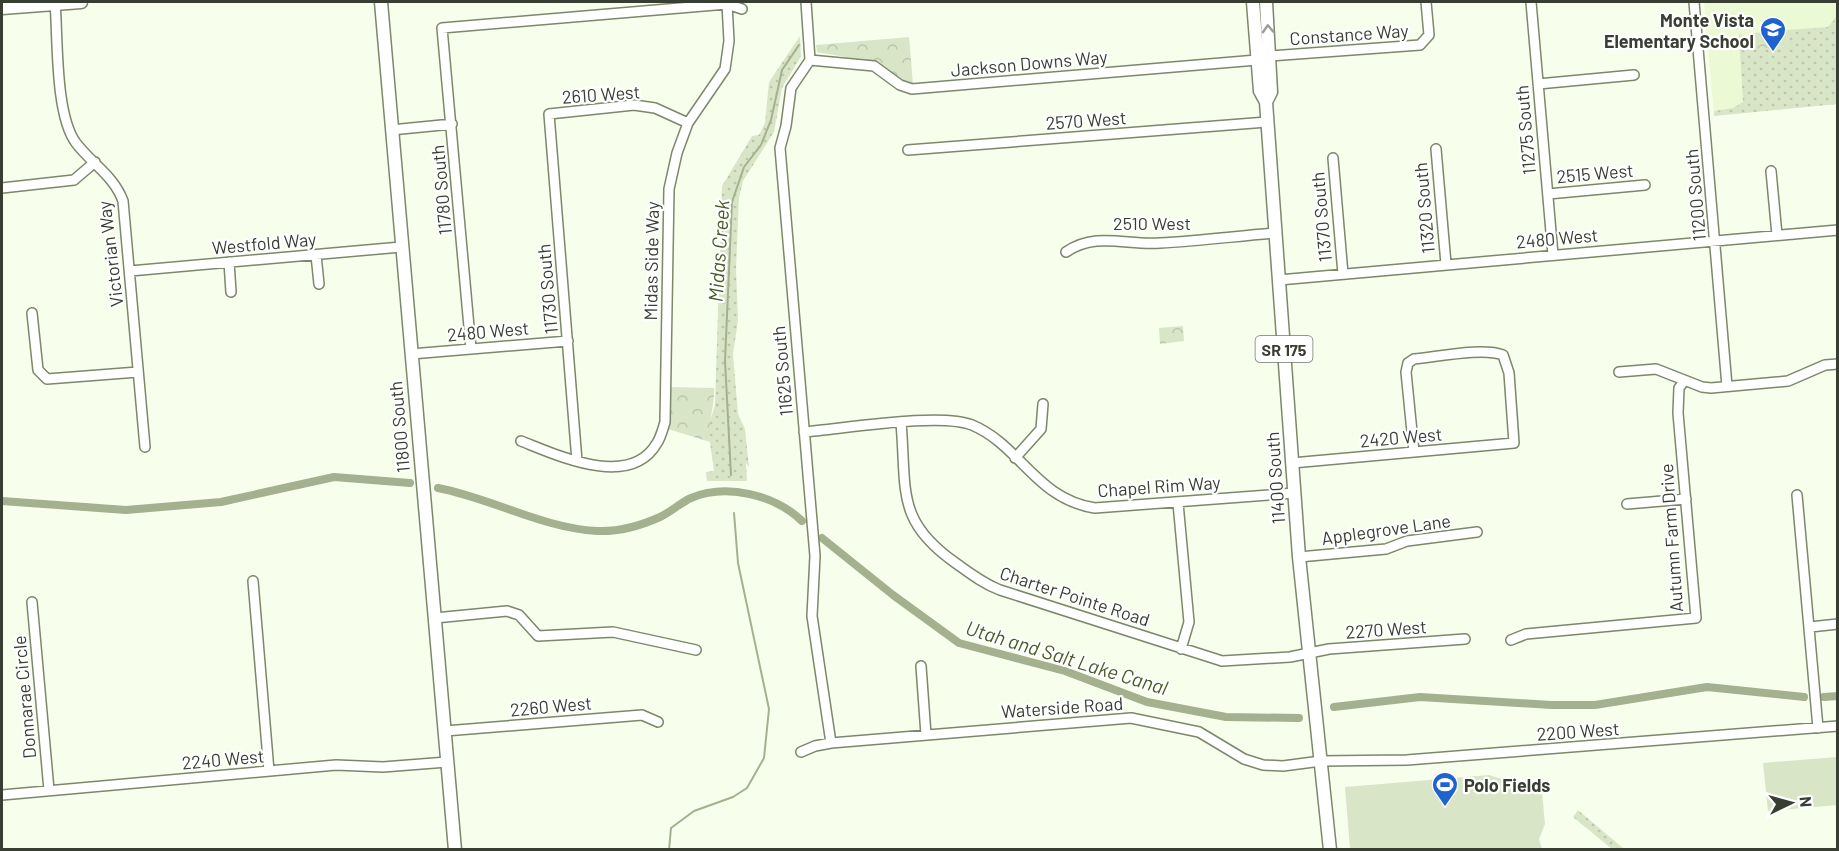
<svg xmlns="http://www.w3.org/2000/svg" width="1839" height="851" font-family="Barlow,sans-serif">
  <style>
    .built { fill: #ebfad4 }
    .grass { fill: url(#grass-dots) }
    .park { fill: url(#park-crowns) }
    .pitch { fill: #d9e5c7 }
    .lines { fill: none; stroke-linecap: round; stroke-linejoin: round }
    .stream { stroke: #a3b18e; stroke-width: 2 }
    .canal { stroke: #a3b18e; stroke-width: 8 }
    .minor-casing { stroke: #7c876b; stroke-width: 12 }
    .major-casing { stroke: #7c876b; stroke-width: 15 }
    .minor { stroke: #fff; stroke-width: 9 }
    .major { stroke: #fff; stroke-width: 12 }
    .oneway { stroke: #9c9e98 }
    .labels { text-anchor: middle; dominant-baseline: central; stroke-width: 4.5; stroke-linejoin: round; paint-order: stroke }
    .shield { fill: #fff; stroke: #747870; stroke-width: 1.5 }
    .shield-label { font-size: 16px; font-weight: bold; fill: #393e32 }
    .poi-label { font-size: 18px; font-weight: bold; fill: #393e32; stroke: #fff; text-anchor: end }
    .street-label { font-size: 18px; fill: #393e32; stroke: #fff }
    .water-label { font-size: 20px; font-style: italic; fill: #495c25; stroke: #fff }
  </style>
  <defs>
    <pattern id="grass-dots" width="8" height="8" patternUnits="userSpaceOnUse" patternTransform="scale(1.5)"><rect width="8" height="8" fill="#d9e5c7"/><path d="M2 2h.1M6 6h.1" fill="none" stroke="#bbc6ab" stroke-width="1.8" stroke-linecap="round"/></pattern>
    <pattern id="park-crowns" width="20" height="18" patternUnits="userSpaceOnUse" patternTransform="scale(1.5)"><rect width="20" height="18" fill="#d9e5c7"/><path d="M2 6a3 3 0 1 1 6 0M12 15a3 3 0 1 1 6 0" fill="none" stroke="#bbc6ab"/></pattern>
  </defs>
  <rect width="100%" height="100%" fill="#f7feec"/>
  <path class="built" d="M1704 2H1837V104L1714 116Z"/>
  <path class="grass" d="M1837 16V104L1714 116V111L1733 108 1743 102 1739 35 1742 34 1743 44H1749L1748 34 1754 33 1755 49 1787 46 1786 30 1828 27Z
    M800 36 801 56 782 88 774 132 743 181 739 198 736 269 738 320 733 354 738 414 745 429 749 467 746 463 747 481H707L706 472 714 471 708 428 715 405 722 186 752 136 759 135 765 123 769 82Z
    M1578 810 1624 849H1612L1573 817Z"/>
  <path class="park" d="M1786 30 1787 46 1755 49 1754 33Z
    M909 37 913 84 903 82 879 63 817 52 816 45Z
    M1183 326 1184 341 1160 344 1159 328Z
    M671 387 714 388C715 407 707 424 710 442L668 429Z"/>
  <path class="pitch" d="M1837 757V805L1768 811 1763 763Z
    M1489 775 1542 792 1545 824 1539 839 1542 849H1350L1345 787Z"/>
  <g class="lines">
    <path class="stream" d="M731 475 725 361 732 202 744 167 761 145 771 120 782 70 799 45
      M669 850 671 828 694 811 733 797 747 788 764 758 769 709 738 563 734 513"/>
    <path class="canal" d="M438 488C491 498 542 528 597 531 619 532 640 526 660 517 671 512 680 503 691 498 727 483 775 495 802 521
      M2 501 126 510 221 502 334 477 410 483
      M822 538 893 595 959 643 1065 671 1147 702 1226 717 1299 718
      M1824 697 1838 696
      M1334 707 1420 697 1551 705H1595L1707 687 1804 697"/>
    <defs>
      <path id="minor" d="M55 2C58 39 55 115 76 143 92 164 114 176 123 201L145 447
        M806 2 810 60 791 88 786 126 780 148 815 556 812 616 831 743
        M1531 2 1553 255
        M1694 2 1727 386
        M1269 56 1420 45 1429 35 1426 2
        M810 60 874 66 900 85 912 89 1257 60
        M1538 84 1634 75
        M391 130 452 124
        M1436 149 1446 264
        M908 150 1267 122
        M1333 158 1343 274
        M1771 171 1777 235
        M2 188 74 180 95 162
        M1548 194 1645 185
        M1066 252C1096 231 1128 246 1160 243 1199 241 1237 236 1275 233
        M316 255 319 284
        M229 262 231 292
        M130 271 401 247
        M1279 280 1838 230
        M32 313 38 370 47 379 138 372
        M471 349 442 28 727 4 742 9
        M411 354 568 341
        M1619 372 1656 369 1702 387 1711 388 1788 381 1825 365 1838 364
        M901 423C907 491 895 521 957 564 971 574 984 584 1000 590L1222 661 1290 657 1329 649 1465 639
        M804 432C843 429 940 412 972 425 1020 445 1036 499 1095 508L1294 493
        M521 441C557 455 630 490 657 443 661 437 663 428 665 422L669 189 677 153 688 123 725 69 729 41 727 4
        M1015 458 1041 429 1043 404
        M577 461 549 114 634 105 655 108 688 123
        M1292 463 1514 443 1509 373 1503 355C1483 347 1437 357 1414 359L1408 363 1406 372 1414 452
        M1797 495 1818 728
        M1178 503 1189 622 1181 649
        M1627 504 1686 499
        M1299 557 1386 549 1407 541 1477 532
        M253 581 269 771
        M32 602 49 790
        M435 618 507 611 519 615 538 636 613 632 696 650
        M1810 627 1838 624
        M1511 640 1526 634 1696 618 1678 413 1679 388 1684 381
        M921 666 926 735
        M445 731 642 715 658 722
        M801 752 815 746 831 743 1131 718 1199 732 1244 759 1263 765 1283 766 1321 761 1407 760 1838 726
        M2 795 336 765 383 767 447 762"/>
      <path id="major" d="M381 2 455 850
        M1253 2 1260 91 1266 102 1299 557 1330 850
        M2 8 81 2
        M1266 102 1271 92 1266 2"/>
    </defs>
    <use href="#minor" class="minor-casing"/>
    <use href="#major" class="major-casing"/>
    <use href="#minor" class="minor"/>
    <use href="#major" class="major"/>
  </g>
  <defs><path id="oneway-chevron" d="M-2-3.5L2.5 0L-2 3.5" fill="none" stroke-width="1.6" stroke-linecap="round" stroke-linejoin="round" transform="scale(1.5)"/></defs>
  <use class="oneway" href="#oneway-chevron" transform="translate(1268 29) rotate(-93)"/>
  <defs>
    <symbol id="school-pin" viewBox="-11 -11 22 30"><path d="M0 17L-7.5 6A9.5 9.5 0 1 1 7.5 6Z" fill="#1f63cf" stroke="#fff"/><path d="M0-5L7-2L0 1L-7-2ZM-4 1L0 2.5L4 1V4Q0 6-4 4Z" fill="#fff"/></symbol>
    <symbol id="stadium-pin" viewBox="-11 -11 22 30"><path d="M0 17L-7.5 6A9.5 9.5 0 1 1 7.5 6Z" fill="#1f63cf" stroke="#fff"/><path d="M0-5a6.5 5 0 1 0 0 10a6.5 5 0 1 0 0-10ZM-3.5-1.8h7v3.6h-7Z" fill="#fff"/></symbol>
  </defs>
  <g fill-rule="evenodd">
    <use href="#school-pin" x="1758" y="15" width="30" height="40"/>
    <use href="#stadium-pin" x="1430" y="770" width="30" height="40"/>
  </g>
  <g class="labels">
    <rect class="shield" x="1255.5" y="336" width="57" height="26" rx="4.5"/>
    <g class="shield-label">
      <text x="1284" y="349">SR 175</text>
    </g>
    <g class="poi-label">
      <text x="1754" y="20">Monte Vista<tspan x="1754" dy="21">Elementary School</tspan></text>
      <text x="1464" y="785" text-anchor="start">Polo Fields</text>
    </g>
    <g class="street-label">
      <text transform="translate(1349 34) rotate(-4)">Constance Way</text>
      <text transform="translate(1029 63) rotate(-5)">Jackson Downs Way</text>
      <text transform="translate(601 94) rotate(-4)">2610 West</text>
      <text transform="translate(1086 120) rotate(-4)">2570 West</text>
      <text transform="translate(1525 130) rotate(-95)">11275 South</text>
      <text transform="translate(1595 173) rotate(-5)">2515 West</text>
      <text transform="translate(441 190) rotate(-95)">11780 South</text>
      <text transform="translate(1695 195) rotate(-95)">11200 South</text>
      <text transform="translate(1424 208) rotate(-95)">11320 South</text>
      <text transform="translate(1321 217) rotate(-95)">11370 South</text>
      <text x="1152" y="223">2510 West</text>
      <text transform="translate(1557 238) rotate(-5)">2480 West</text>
      <text transform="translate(264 243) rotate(-5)">Westfold Way</text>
      <text transform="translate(110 254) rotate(-97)">Victorian Way</text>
      <text transform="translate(651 261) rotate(-89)">Midas Side Way</text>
      <text transform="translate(547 289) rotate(-95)">11730 South</text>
      <text transform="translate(488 331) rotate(-5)">2480 West</text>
      <text transform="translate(782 371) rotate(-95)">11625 South</text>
      <text transform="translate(399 427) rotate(-95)">11800 South</text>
      <text transform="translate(1401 437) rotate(-5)">2420 West</text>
      <text transform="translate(1275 478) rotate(-94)">11400 South</text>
      <text transform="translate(1159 486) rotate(-4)">Chapel Rim Way</text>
      <text transform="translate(1386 529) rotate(-8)">Applegrove Lane</text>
      <text transform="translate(1671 538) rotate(-94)">Autumn Farm Drive</text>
      <text transform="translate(1075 596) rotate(18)">Charter Pointe Road</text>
      <text transform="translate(1386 629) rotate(-4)">2270 West</text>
      <text transform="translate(24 697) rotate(-95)">Donnarae Circle</text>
      <text transform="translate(551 706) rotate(-5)">2260 West</text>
      <text transform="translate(1062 707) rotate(-4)">Waterside Road</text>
      <text transform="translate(1578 731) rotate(-4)">2200 West</text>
      <text transform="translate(223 759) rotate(-5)">2240 West</text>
    </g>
    <g class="water-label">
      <text transform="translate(718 251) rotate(-86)">Midas Creek</text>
      <text transform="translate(1067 657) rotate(17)">Utah and Salt Lake Canal</text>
    </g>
  </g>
  <rect width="1839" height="851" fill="none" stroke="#393e32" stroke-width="6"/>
  <g transform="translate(1791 803) rotate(85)" stroke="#ffffff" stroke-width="4.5" paint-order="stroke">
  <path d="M0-4.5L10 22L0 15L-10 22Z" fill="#393e32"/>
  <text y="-9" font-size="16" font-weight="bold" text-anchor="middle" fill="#393e32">N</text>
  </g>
</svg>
